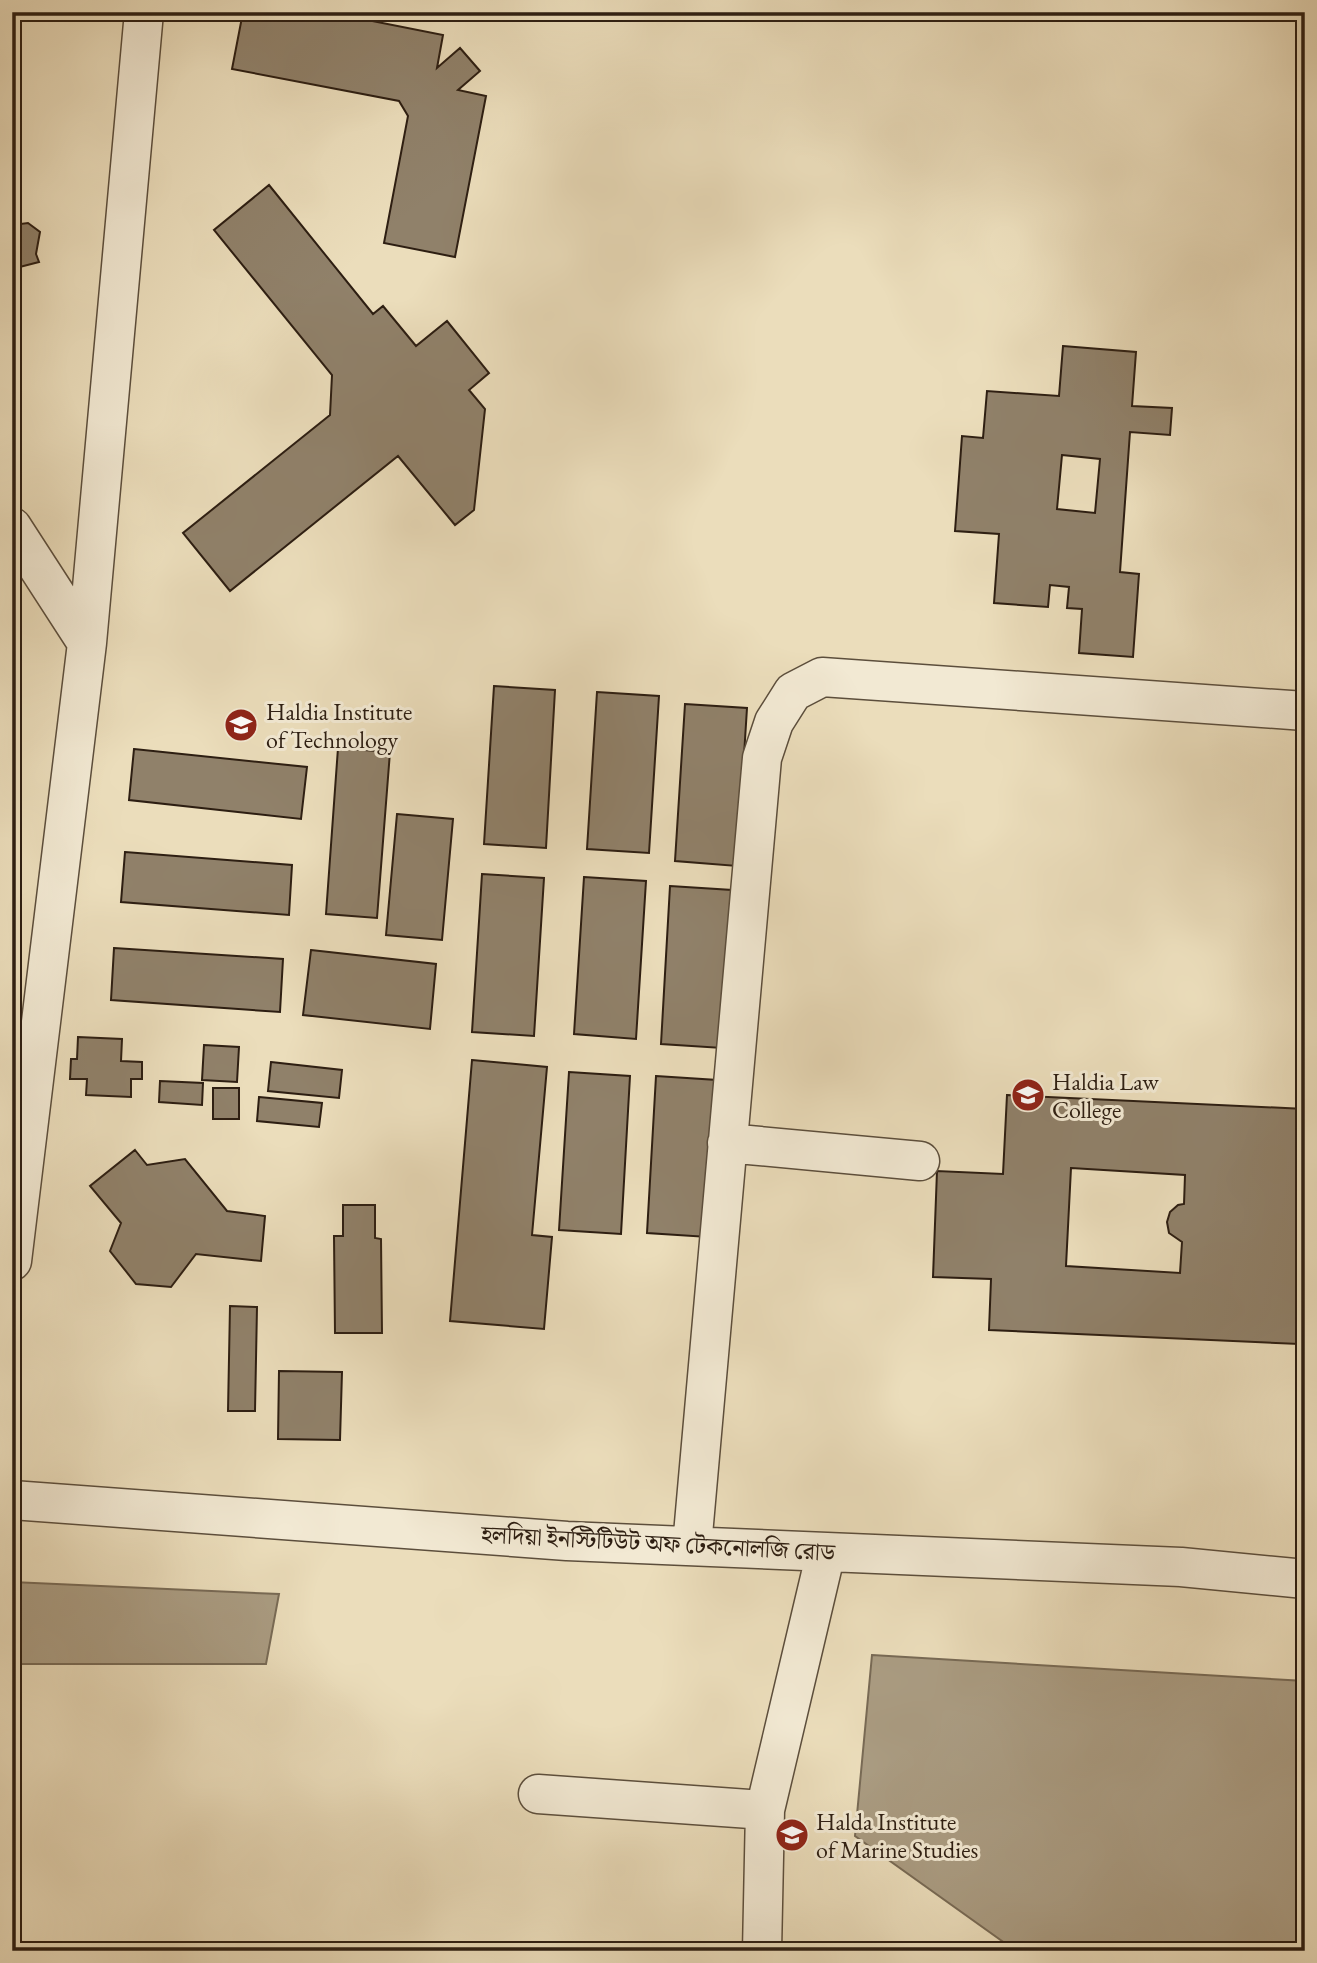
<svg xmlns="http://www.w3.org/2000/svg" width="1317" height="1963" font-family="'EB Garamond','Noto Serif Bengali',serif">
  <style>
    .water { fill: #aa9c82; stroke: #786a55; stroke-width: 2 }
    .building { fill: #90816a; stroke: #2d1e12; stroke-width: 2; fill-rule: evenodd }
    .lines { fill: none; stroke-linecap: round; stroke-linejoin: round }
    .minor-casing { stroke: #5c4e3c; stroke-width: 41 }
    .minor { stroke: #f2e9d3; stroke-width: 38 }
    .labels { text-anchor: middle; dominant-baseline: central; stroke-width: 6; stroke-linejoin: round; paint-order: stroke }
    .poi-label { font-size: 24px; fill: #2d1e12; stroke: #f2e9d3; text-anchor: start }
    .street-label { font-size: 24px; fill: #2d1e12; stroke: #f2e9d3 }
  </style>
  <rect width="100%" height="100%" fill="#ebddbb"/>
  <filter id="stains"><feTurbulence type="fractalNoise" baseFrequency=".00286" numOctaves="4"/><feColorMatrix values="0 0 0 0 .2 0 0 0 0 .09 0 0 0 0 .02 0 0 0 .5 -.17"/></filter>
  <radialGradient id="worn" r=".72"><stop offset=".6" stop-color="#630" stop-opacity="0"/><stop offset="1" stop-color="#630" stop-opacity=".3"/></radialGradient>
  <path class="water" d="M12 1582 279 1594 266 1664H12Z
    M872 1655 1305 1681V1951H1016L855 1836Z"/>
  <path class="building" d="M243 12H327L443 35 437 68 460 48 480 71 458 90 486 96 455 257 384 243 408 116 399 101 232 69Z
    M269 185 373 314 383 306 416 346 447 321 489 373 469 390 485 409 474 510 455 525 398 456 230 591 183 533 330 415 332 375 214 230Z
    M12 222 13 225 28 223 40 232 36 254 39 262 12 269Z
    M1063 346 1136 352 1132 406 1172 408 1170 435 1130 432 1120 572 1139 574 1133 657 1079 653 1082 609 1067 608 1069 587 1050 585 1048 607 994 603 999 534 955 531 962 436 983 438 987 391 1059 396ZM1062 455 1100 459 1095 513 1057 509Z
    M494 686 555 690 546 848 484 844Z
    M597 692 659 696 649 853 587 849Z
    M685 704 747 708 737 866 675 861Z
    M338 748 390 752 377 918 326 914Z
    M134 749 307 767 301 819 129 800Z
    M397 814 453 819 442 940 386 935Z
    M125 852 292 865 289 915 121 902Z
    M482 874 544 878 534 1036 472 1032Z
    M584 877 646 881 636 1039 574 1034Z
    M670 886 732 890 722 1048 661 1044Z
    M114 948 283 959 280 1012 111 1000Z
    M311 950 436 964 430 1029 303 1015Z
    M78 1037 122 1039 121 1061 142 1062V1079H131V1097L86 1095 87 1079H70L71 1059H77Z
    M204 1045 239 1047 237 1082 202 1080Z
    M472 1060 547 1067 532 1235 552 1237 544 1329 450 1321Z
    M271 1062 342 1070 339 1098 268 1091Z
    M569 1072 630 1076 621 1234 559 1230Z
    M656 1076 717 1080 708 1237 647 1233Z
    M160 1081 203 1083 202 1105 159 1102Z
    M213 1088H239V1119H213Z
    M1007 1095 1305 1109 1301 1225H1305V1273L1302 1272 1299 1344 989 1330 991 1279 933 1277 937 1171 1003 1174ZM1071 1168 1185 1175 1184 1204 1178 1205 1170 1212 1167 1222 1169 1233 1182 1242 1180 1273 1066 1266Z
    M259 1097 322 1103 319 1127 257 1121Z
    M135 1150 147 1165 185 1159 227 1211 265 1216 261 1261 196 1254 171 1287 136 1284 110 1251 121 1223 90 1186Z
    M343 1205H375V1238L381 1239 382 1333H335L334 1236H343Z
    M230 1306 257 1307 255 1411H228Z
    M279 1371 342 1372 340 1440 278 1439Z"/>
  <g class="lines">
    <defs>
      <path id="minor" d="M12 527 87 643 12 1261
        M87 643 144 12
        M727 1143 920 1161
        M12 1500 567 1541 1181 1567 1305 1579
        M692 1546 762 758 774 722 793 692 822 677 1305 711
        M538 1794 765 1810
        M762 1951 765 1810 826 1552"/>
    </defs>
    <use href="#minor" class="minor-casing"/>
    <use href="#minor" class="minor"/>
  </g>
  <defs>
    <symbol id="university-disc" viewBox="-11 -11 22 22"><circle r="9.5" fill="#8f2418" stroke="#f2e9d3"/><path d="M0-5L7-2L0 1L-7-2ZM-4 1L0 2.5L4 1V4Q0 6-4 4Z" fill="#fff"/></symbol>
  </defs>
  <g fill-rule="evenodd">
    <use href="#university-disc" x="222" y="706" width="38" height="38"/>
    <use href="#university-disc" x="1009" y="1076" width="38" height="38"/>
    <use href="#university-disc" x="773" y="1816" width="38" height="38"/>
  </g>
  <g class="labels">
    <g class="poi-label">
      <text x="266" y="711">Haldia Institute<tspan x="266" dy="28">of Technology</tspan></text>
      <text x="1052" y="1081">Haldia Law<tspan x="1052" dy="28">College</tspan></text>
      <text x="816" y="1821">Halda Institute<tspan x="816" dy="28">of Marine Studies</tspan></text>
    </g>
    <g class="street-label">
      <text transform="translate(658 1543) rotate(3)">হলদিয়া ইনস্টিটিউট অফ টেকনোলজি রোড</text>
    </g>
  </g>
  <rect width="1317" height="1963" fill="none" stroke="#ebddbb" stroke-width="42"/>
  <rect x="14" y="14" width="1289" height="1935" fill="none" stroke="#2d1e12" stroke-width="3.5"/>
  <rect x="21" y="21" width="1275" height="1921" fill="none" stroke="#2d1e12" stroke-width="2"/>
  <rect width="100%" height="100%" filter="url(#stains)"/>
  <rect width="100%" height="100%" fill="url(#worn)"/>
</svg>
